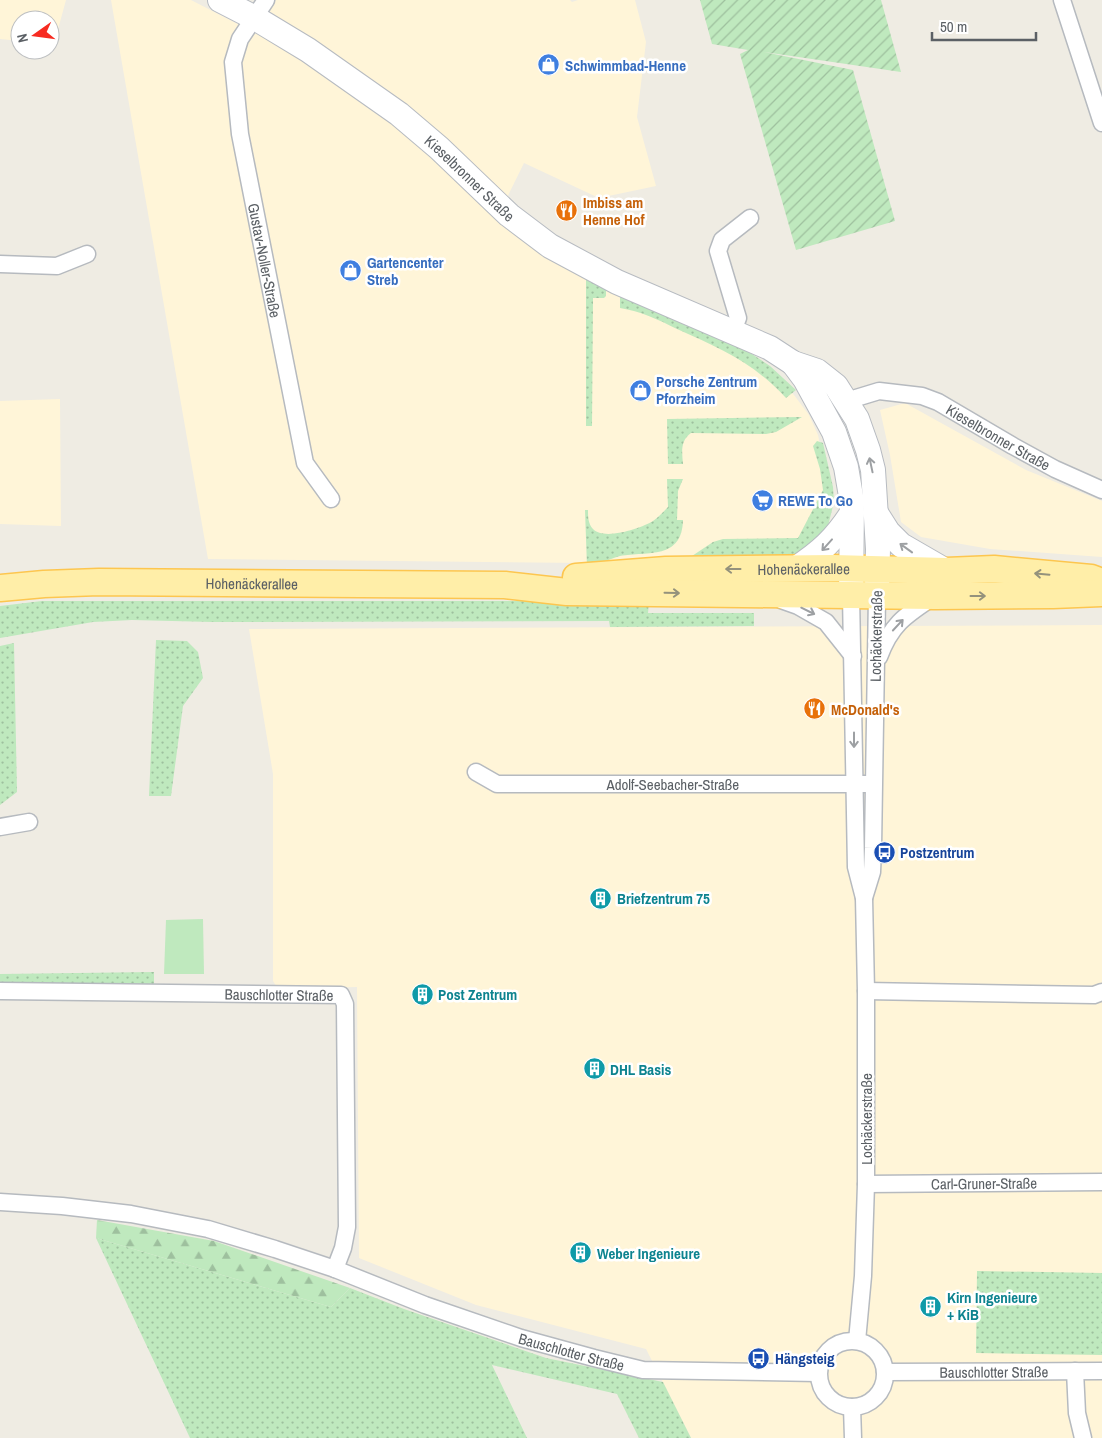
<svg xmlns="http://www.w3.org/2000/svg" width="1102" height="1438" font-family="'Archivo Narrow',sans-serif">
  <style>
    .commercial { fill: #fff5d8 }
    .grass { fill: url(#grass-dots) }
    .forest { fill: url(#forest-firs) }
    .garden { fill: url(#garden-furrows) }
    .pitch { fill: #bfe9be }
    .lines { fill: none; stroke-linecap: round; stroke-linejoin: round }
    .street-casing { stroke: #b6babf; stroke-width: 19 }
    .secondary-casing { stroke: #b7bbc1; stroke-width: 26 }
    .primary-casing { stroke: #fdc64f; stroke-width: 29 }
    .street { stroke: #fff; stroke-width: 16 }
    .secondary { stroke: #fff; stroke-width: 24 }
    .primary { stroke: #ffeea8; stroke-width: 26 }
    .oneway { stroke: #9da0a3 }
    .oneway2 { stroke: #94927c }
    .labels { text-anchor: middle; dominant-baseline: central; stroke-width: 5; stroke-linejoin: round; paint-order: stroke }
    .shop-label { font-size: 15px; font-weight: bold; fill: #366cbe; stroke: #fff; text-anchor: start }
    .street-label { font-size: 15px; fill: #5b6065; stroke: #fff }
    .food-label { font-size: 15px; font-weight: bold; fill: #c56008; stroke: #fff; text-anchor: start }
    .transit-label { font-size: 15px; font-weight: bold; fill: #164399; stroke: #fff; text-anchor: start }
    .culture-label { font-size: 15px; font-weight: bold; fill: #0d838f; stroke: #fff; text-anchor: start }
  </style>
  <defs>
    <pattern id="grass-dots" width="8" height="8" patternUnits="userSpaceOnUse" patternTransform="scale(1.25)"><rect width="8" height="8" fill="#bfe9be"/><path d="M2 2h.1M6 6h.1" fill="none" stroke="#9ec09e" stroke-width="1.8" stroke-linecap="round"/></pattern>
    <pattern id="forest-firs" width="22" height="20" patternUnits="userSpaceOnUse" patternTransform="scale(1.25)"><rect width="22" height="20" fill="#bfe9be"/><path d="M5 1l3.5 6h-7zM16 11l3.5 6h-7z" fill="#9ec09e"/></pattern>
    <pattern id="garden-furrows" width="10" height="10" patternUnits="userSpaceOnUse" patternTransform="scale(1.25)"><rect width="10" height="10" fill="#bfe9be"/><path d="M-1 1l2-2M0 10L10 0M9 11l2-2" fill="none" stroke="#9ec09e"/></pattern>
  </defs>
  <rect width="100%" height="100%" fill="#efece3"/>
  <path class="commercial" d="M0 0H66L54 44H50V20H20V41L0 39Z
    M111 0H191L257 34 276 0H570L572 2 578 0H635L646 42 637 117 656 186 599 198 524 163 498 216 576 270 586 280 770 371 794 395 809 415 818 435 832 504 804 554 587 563 208 559Z
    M60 399 61 526 0 524V401Z
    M905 403 1026 470 1102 501V557L990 549 921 537 901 522 890 455 880 410Z
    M1102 625V1438H691L646 1349 476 1305 359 1258 357 987 278 989 273 981V774L249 629Z"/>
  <path class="grass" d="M586 278 606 288V296L604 298H593L592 426H586Z
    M622 295 740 346 770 366 796 390 786 398C754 363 720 348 677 329 659 320 640 311 620 308V296Z
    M802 417 776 432 766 434 691 433C680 441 682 452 683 464H668L667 419Z
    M817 441 823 443 833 487 834 502 827 530 819 543 787 562 686 560 713 542 723 539 798 538 823 490 820 469 813 446Z
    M667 479H683L678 491 677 520H683C682 560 648 551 620 556 609 559 598 565 587 567L585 510H588C588 516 588 524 593 529 604 541 642 528 653 521 659 517 663 512 668 507Z
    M42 601H567L649 603 648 613H754V626L610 627 609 621 212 622 132 620 93 622 0 638V606Z
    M156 640 187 641 198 652 203 678 183 706 171 796H149Z
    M14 643 17 792 0 805V646Z
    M154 972V988L0 987V974Z
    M96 1238 331 1307 350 1288 404 1309 546 1358 663 1382 691 1438H639L617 1394 492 1365 527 1438H190Z
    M977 1271 1102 1273V1355L976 1353Z"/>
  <path class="forest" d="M97 1220 214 1241 350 1288 331 1307 96 1238Z"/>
  <path class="garden" d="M700 0H881L901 72 764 52 853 70 895 221 796 250 740 54 748 50 712 44Z"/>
  <path class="pitch" d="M203 919 204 974H164L166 920Z"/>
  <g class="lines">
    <defs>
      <g id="street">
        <path id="s1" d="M266 0 240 39 233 62 240 134 305 463 331 499"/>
        <path d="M1062 0 1102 123"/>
        <path d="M0 264 57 266 87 254"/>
        <path d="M733 331 738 318 718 251 722 240 750 218"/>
        <path id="s2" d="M850 407 856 398 879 391 922 396 938 402 1013 446 1055 469 1102 490"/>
        <path d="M851 595 856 867 864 898 866 991V1184L863 1276 857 1341"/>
        <path d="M781 600 798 606 826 622 853 656"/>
        <path d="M879 657C891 624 906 615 933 597"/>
        <path id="s3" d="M476 772 497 784H873"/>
        <path d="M0 827 29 822"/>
        <path d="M864 898 872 872 873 848 877 595"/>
        <path id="s4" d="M0 991 341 995 345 1004 347 1227 343 1248 335 1269"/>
        <path d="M866 991 1094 995 1102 992"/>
        <path id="s5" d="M866 1184 1102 1182"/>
        <path id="s6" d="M0 1202 62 1206 131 1214 208 1229 275 1249 335 1269 425 1305 521 1338 594 1358 643 1370 818 1373"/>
        <circle cx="852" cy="1374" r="33"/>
        <path d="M1075 1371 1077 1413 1083 1438"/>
        <path id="s7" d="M885 1372 1102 1371"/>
        <path d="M852 1407 853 1438"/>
      </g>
      <g id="secondary">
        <path id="s8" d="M220 0 255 18 308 50 399 114 439 148 509 215 550 246 617 282 770 348 793 363 817 371 836 386 857 419 868 450 873 470 878 549 877 589"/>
        <path d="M793 363 805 379 834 432 846 467 852 502 851 595"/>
        <path d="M876 513 888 532 901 545 946 571"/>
        <path d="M795 569C821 552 835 539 852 513"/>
      </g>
      <g id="primary">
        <path id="s9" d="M576 577 666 570 833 568 946 571 994 569 1091 578 1102 582"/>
        <path id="s10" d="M0 588 44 584 99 582 505 585 567 592 935 596 1053 595 1102 593"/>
      </g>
    </defs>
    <use href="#street" class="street-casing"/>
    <use href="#secondary" class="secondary-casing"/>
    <use href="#primary" class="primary-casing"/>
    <use href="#street" class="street"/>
    <use href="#secondary" class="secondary"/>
    <use href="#primary" class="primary"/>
  </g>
  <defs><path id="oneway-shaft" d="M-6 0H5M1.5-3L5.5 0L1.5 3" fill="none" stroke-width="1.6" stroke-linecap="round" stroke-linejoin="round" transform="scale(1.25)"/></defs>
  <g class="oneway">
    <use href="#oneway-shaft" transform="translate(871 465) rotate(-102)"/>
    <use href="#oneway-shaft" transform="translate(827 545) rotate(132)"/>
    <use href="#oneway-shaft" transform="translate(906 548) rotate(-144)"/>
    <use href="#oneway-shaft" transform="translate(808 611) rotate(26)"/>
    <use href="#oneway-shaft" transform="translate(898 625) rotate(-47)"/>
    <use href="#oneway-shaft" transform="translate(854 740) rotate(90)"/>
  </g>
  <g class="oneway2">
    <use href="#oneway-shaft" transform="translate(733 569) rotate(180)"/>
    <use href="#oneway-shaft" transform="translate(1042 574) rotate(-175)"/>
    <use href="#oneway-shaft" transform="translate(672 593) rotate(1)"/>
    <use href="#oneway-shaft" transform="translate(978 596)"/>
  </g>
  <defs>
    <symbol id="shop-disc" viewBox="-11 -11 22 22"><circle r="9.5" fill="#3f7fe0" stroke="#fff"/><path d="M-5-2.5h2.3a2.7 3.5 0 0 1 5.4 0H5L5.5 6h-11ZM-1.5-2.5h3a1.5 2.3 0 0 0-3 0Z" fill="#fff"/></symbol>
    <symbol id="restaurant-disc" viewBox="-11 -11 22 22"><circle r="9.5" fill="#e8710a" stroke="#fff"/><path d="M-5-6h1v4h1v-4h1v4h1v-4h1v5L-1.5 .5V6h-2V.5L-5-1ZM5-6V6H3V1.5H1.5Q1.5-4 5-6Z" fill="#fff"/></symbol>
    <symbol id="supermarket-disc" viewBox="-11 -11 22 22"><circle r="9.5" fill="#3f7fe0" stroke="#fff"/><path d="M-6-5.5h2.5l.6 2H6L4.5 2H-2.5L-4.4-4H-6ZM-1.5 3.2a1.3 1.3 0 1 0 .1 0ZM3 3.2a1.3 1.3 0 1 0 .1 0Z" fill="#fff"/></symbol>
    <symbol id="bus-disc" viewBox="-11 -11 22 22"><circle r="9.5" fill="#1a4fb4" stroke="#fff"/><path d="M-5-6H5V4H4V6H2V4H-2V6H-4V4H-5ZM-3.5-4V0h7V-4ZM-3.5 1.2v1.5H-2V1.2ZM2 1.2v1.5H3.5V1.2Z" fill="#fff"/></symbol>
    <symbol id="building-disc" viewBox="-11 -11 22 22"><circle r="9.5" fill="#0f9aa8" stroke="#fff"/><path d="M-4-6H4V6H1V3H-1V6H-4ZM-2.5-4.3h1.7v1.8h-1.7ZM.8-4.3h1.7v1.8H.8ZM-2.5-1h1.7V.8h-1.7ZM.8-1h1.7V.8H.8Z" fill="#fff"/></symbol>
  </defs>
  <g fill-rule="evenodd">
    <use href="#shop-disc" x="536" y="52" width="25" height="25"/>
    <use href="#restaurant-disc" x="554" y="198" width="25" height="25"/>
    <use href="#shop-disc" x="338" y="258" width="25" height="25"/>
    <use href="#shop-disc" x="628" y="378" width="25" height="25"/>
    <use href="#supermarket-disc" x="750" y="488" width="25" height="25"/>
    <use href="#restaurant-disc" x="802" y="696" width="25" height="25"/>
    <use href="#bus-disc" x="872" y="840" width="25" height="25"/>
    <use href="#building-disc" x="588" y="886" width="25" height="25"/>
    <use href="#building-disc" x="410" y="982" width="25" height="25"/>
    <use href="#building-disc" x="582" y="1056" width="25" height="25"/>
    <use href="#building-disc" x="568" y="1240" width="25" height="25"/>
    <use href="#building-disc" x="918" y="1294" width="25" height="25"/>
    <use href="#bus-disc" x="746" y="1346" width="25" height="25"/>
  </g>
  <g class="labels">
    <g class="shop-label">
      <text x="565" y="65">Schwimmbad-Henne</text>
      <text x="367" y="262">Gartencenter<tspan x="367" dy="17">Streb</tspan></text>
      <text x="656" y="381">Porsche Zentrum<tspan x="656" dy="17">Pforzheim</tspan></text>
      <text x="778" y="500">REWE To Go</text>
    </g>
    <g class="street-label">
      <text stroke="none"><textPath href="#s8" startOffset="308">Kieselbronner Straße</textPath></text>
      <text stroke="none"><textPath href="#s1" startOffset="272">Gustav-Noller-Straße</textPath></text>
      <text stroke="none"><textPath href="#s2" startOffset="165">Kieselbronner Straße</textPath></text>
      <text stroke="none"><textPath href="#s9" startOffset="228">Hohenäckerallee</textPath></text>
      <text stroke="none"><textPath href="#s10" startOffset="252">Hohenäckerallee</textPath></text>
      <text transform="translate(876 636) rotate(-89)">Lochäckerstraße</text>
      <text stroke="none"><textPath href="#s3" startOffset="200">Adolf-Seebacher-Straße</textPath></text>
      <text stroke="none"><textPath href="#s4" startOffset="279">Bauschlotter Straße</textPath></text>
      <text transform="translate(866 1119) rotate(-90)">Lochäckerstraße</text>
      <text stroke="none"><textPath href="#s5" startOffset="118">Carl-Gruner-Straße</textPath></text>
      <text stroke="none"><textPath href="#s6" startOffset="594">Bauschlotter Straße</textPath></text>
      <text stroke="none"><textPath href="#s7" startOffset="109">Bauschlotter Straße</textPath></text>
    </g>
    <g class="food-label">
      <text x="583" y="202">Imbiss am<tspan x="583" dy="17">Henne Hof</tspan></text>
      <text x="831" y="709">McDonald's</text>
    </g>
    <g class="transit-label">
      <text x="900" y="852">Postzentrum</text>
      <text x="775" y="1358">Hängsteig</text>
    </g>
    <g class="culture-label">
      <text x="617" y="898">Briefzentrum 75</text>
      <text x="438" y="994">Post Zentrum</text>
      <text x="610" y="1069">DHL Basis</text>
      <text x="597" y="1253">Weber Ingenieure</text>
      <text x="947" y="1297">Kirn Ingenieure<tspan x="947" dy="17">+ KiB</tspan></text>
    </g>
  </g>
  <g transform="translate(35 35) rotate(256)"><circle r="24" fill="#ffffff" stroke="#bdbfc1"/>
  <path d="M0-4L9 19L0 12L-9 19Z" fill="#f72b21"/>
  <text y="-8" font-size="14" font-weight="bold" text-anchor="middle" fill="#5b6065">N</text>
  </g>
  <path d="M932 32v8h104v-8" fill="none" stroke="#5b6065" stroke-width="2.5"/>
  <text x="940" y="32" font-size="15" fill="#5b6065" stroke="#ffffff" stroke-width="4" paint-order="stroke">50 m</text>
</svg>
